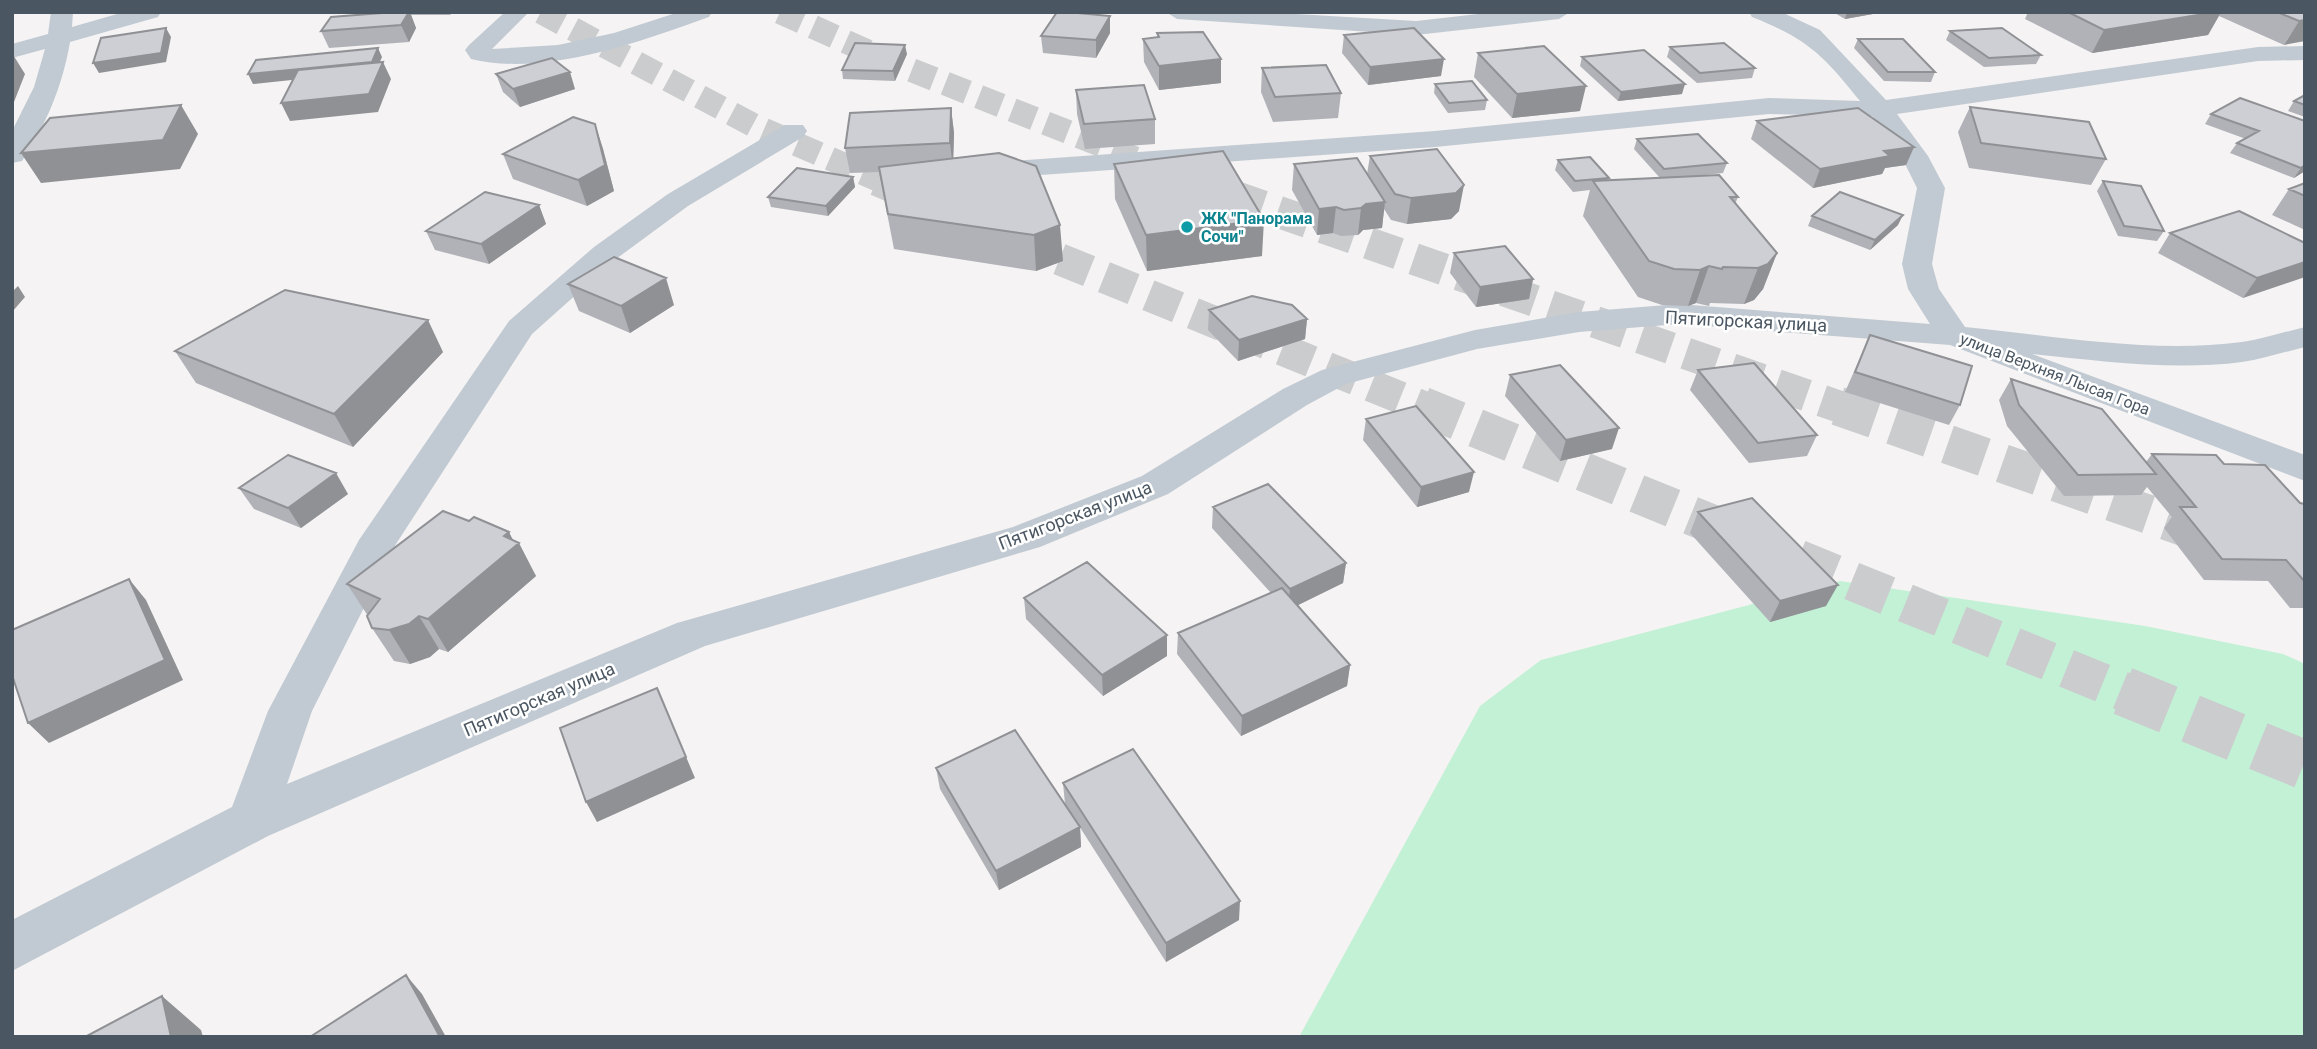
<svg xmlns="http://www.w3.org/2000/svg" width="2317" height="1049" font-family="Roboto,sans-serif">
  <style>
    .green { fill: #c3f1d5 }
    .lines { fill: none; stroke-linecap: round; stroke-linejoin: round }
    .major-tunnel-far3 { stroke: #caccce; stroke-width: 24; stroke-dasharray: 24 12; stroke-linecap: butt }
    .major-tunnel-far2 { stroke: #caccce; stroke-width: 32; stroke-dasharray: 32 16; stroke-linecap: butt }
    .major-tunnel-far1 { stroke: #caccce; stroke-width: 39; stroke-dasharray: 39 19; stroke-linecap: butt }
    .major-tunnel { stroke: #caccce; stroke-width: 49; stroke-dasharray: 49 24; stroke-linecap: butt }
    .minor { fill: #c1cad2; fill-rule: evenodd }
    .wall { fill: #b0b2b7 }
    .shaded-wall { fill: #909195 }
    .building { fill: #cdcfd5; stroke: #909195; stroke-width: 2 }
    .culture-dot { fill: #0f9aa8; stroke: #fff; stroke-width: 2.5 }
    .labels { text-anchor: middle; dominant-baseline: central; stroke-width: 5; stroke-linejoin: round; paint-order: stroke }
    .far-culture-label { font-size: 16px; font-weight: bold; fill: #0d838f; stroke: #fff; text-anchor: start }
    .far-street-label { font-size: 16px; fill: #4a5661; stroke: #fff }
    .street-label { font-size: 18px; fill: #4a5661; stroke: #fff }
  </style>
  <rect width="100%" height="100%" fill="#f5f3f3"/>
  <path class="green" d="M1840 581 2145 626 2283 654 2305 664V1037H1299L1480 706 1541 660Z"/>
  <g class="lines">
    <path class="major-tunnel-far3" d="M541 12 753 125 881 181
      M780 12 891 62 1192 181"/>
    <path class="major-tunnel-far2" d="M877 180 928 202
      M1187 180 1843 408
      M1015 241 1426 408"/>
    <path class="major-tunnel-far1" d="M1422 406 2127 693
      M1838 406 2305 569"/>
    <path class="major-tunnel" d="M2123 691 2305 765"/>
    <path class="minor" d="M51 12H73L72 27 124 12H161L158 17 70 42C63 84 46 126 22 161L12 163V131L34 87 45 49 12 58V44L48 34Z
      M505 12H529L492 49 558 45 614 33 679 12H712L709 17C640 42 543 77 471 59L465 50 469 45Z
      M1166 12H1262L1416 21 1496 12H1570L1559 19 1416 35 1177 19Z
      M1749 12H1781L1820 30 1886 100 2258 47 2305 46V60L2258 61 1897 114 1928 156 1945 188 1932 264 1939 289 1965 327C2056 336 2151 354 2242 342 2263 339 2284 332 2305 327V347C2284 352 2263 359 2242 362 2172 371 2102 361 2032 354L2305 455V481L1950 345 1679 324 1579 332 1477 349 1346 384 1307 405 1168 494 1040 547 705 646 268 836 12 971V920L232 807 268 711 359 540 509 321 594 247 668 194 785 125H803L807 131 803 137 688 206 616 259 532 334 396 544 312 711 287 784 677 623 1013 527 1142 476 1283 389 1322 370 1475 330 1579 312 1679 304 1930 324 1908 289 1902 264 1917 188 1901 156 1872 116 1769 114 1435 147 984 179 974 177 970 171 974 165 984 163 1435 131 1769 98 1860 101C1823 55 1808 39 1752 17Z"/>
  </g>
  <path class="wall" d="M379 12H453L450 15H411L416 28 409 42 329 48 321 31 380 13Z
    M1833 12H1884L1845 19Z
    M2028 12H2305L2284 45 2219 16 2208 35 2092 53 2025 19Z
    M1950 31 2041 55 2036 64 1984 67 1946 40Z
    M1110 33 1096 58 1043 53 1041 36Z
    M1157 33 1221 83 1159 90 1144 62 1143 39 1157 37Z
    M1344 35 1441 76 1368 85 1342 53Z
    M1858 39 1935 72 1931 82 1884 81 1854 48Z
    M1670 47 1755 68 1752 78 1697 83 1667 57Z
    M1478 53 1580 111 1512 118 1474 77Z
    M907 54 895 81 843 79 842 70Z
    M1582 57 1682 94 1618 101 1580 66Z
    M1262 68 1341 93 1338 118 1273 122 1261 92Z
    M496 74 575 89 520 107 503 92Z
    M1435 84 1487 100 1485 110 1448 113 1434 93Z
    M1076 90 1155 119V144L1085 149 1077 114Z
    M2305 95V117L2288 111 2294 101Z
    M1970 107 2106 159 2091 185 1969 168 1958 132Z
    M951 108 954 133 953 159 1063 261 1036 271 894 249 879 172 850 173 845 148Z
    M2211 114 2305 121V171L2294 178 2230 153 2237 143 2246 139 2205 124Z
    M1757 121 1914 147 1906 165 1885 168 1882 174 1813 188 1751 139Z
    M595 124 603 149 614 191 587 206 513 179 503 154Z
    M1637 139 1727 163 1723 173 1696 176 1738 197 1735 204 1777 253 1763 289 1754 300 1744 304 1710 303 1709 306 1696 303 1688 306 1662 305 1638 297 1583 216 1590 190 1573 192 1555 170 1558 160 1609 178 1608 180 1660 178 1634 149Z
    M1370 156 1459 211 1451 219 1407 224 1391 220 1384 209 1382 228 1363 230 1358 235 1341 236 1333 233 1317 235 1292 190 1294 164 1367 174Z
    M1114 164 1262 256 1147 271 1115 199Z
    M853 177 855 187 828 216 771 207 768 197Z
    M2103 181 2164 231 2157 241 2118 236 2097 191Z
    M2305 183V230L2272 215 2289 189Z
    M539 205 546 224 489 264 435 250 426 231Z
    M1812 216 1898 225 1870 250 1808 226Z
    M2170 233 2305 243 2243 298 2158 253Z
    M1454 253 1533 279 1529 299 1476 307 1450 273Z
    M568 284 674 305 630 333 579 311Z
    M1209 310 1307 319 1305 339 1238 361 1208 330Z
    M1870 335 1960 405 1949 425 1845 392Z
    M175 351 443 352 353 447 196 383Z
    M1698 370 1817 435 1807 456 1749 463 1690 390Z
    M1510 375 1612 449 1560 461 1505 396Z
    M2011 379 2146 462 2152 454 2224 464 2300 503 2305 504V608H2290L2268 581 2204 580 2164 528 2172 517 2147 487 2141 495 2064 496 2007 426 1999 400Z
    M1366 419 1469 492 1417 507 1363 440Z
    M239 488 348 494 301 528 254 509Z
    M1213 507 1346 563 1343 583 1298 605 1350 665 1347 686 1241 736 1177 654 1178 633 1271 593 1212 528Z
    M1698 512 1826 606 1770 622 1690 533Z
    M513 540 536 576 448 652 439 649 430 657 410 664 394 661 372 628 368 616 347 584Z
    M1024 598 1167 635V656L1103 696 1026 619Z
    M936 768 1080 827 1081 847 999 890 940 789Z
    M1063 783 1239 920 1166 962 1065 804Z"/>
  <path class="shaded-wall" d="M409 12H410L416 28 409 42 401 25Z
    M1847 12H1884L1845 19Z
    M2217 12H2221L2208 35 2092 53 2104 30Z
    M1110 16V33L1096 58V40Z
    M2305 20V41L2284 45 2299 21Z
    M166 28 171 37 166 62 99 73 93 63Z
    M905 45 907 54 895 81 893 71Z
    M378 48 382 57 376 71 253 84 248 74Z
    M12 53 25 74 12 107Z
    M1221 59V83L1159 90V66Z
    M1444 59 1441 76 1368 85 1370 67Z
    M383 62 391 79 378 112 290 121 281 103Z
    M570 72 575 89 520 107 513 89Z
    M1685 84 1682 94 1618 101 1621 92Z
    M1586 86 1580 111 1512 118 1517 94Z
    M181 105 198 134 180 169 41 183 21 153Z
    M951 108 954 133 953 169 950 143Z
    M595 124 603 149 614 191 587 206 578 180Z
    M1914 147 1906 165 1885 168 1882 174 1813 188 1820 169 1884 151Z
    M2305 165V171L2294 178 2301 168Z
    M853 177 855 187 828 216 826 206Z
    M1464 185 1459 211 1451 219 1407 224 1411 198Z
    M1385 202 1382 228 1363 230 1358 235 1361 208 1366 204Z
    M539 205 546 224 489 264 481 244Z
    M1336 207 1333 233 1317 235 1319 209Z
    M1903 215 1898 225 1870 250 1875 240Z
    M1264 220 1262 256 1147 271 1146 235Z
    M1060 225 1063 261 1036 271 1034 235Z
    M1777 253 1763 289 1754 300 1744 304 1758 268Z
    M2305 262V277L2243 298 2257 278Z
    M1709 266 1696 303 1688 306 1700 270Z
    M666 278 674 305 630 333 621 306Z
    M1533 279 1529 299 1476 307 1480 287Z
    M18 286 25 297 12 312V292Z
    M1307 319 1305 339 1238 361 1239 340Z
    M428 320 443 352 353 447 334 414Z
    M1619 428 1612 449 1560 461 1566 440Z
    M1474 472 1469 492 1417 507 1421 487Z
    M336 473 348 494 301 528 288 508Z
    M509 532 516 546 519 543 536 576 448 652 428 619Z
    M1346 563 1343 583 1288 610 1290 589Z
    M129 579 146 600 183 680 49 743 28 723Z
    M1838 585 1826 606 1770 622 1780 601Z
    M419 616 439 649 430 657 410 664 389 630Z
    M1167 635V656L1103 696 1102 675Z
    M1350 665 1347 686 1241 736 1242 716Z
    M657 688 695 778 597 822 586 802Z
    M1080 827 1081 847 999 890 996 871Z
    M1240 901 1239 920 1166 962V943Z
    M406 975 422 994 446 1037H440Z
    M162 996 201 1030 203 1037H171Z"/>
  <path class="building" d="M395 12H409L401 25 321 31 331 17Z
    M1057 12H1067L1110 16 1096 40 1041 36Z
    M2068 12H2217L2104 30Z
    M2277 12H2305V20L2299 21Z
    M166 28 161 53 93 63 101 38Z
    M1414 28 1444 59 1370 67 1344 35Z
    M2002 28 2041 55 1989 58 1950 31Z
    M1203 32 1221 59 1159 66 1143 39 1159 37 1157 33Z
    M1858 39H1903L1935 72H1888Z
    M855 43 905 45 893 71 842 70Z
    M1724 43 1755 68 1700 73 1670 47Z
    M1544 46 1586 86 1517 94 1478 53Z
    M378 48 372 62 248 74 256 60Z
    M1644 50 1685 84 1621 92 1582 57Z
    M552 58 570 72 513 89 496 74Z
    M383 62 369 94 281 103 298 70Z
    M1326 65 1341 93 1275 97 1262 68Z
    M1472 81 1487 100 1449 103 1435 84Z
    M1144 85 1155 119 1084 124 1076 90Z
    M2305 95V105L2294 101Z
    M2240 98 2305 121V165L2301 168 2237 143 2259 131 2211 114Z
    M181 105 163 140 21 153 50 118Z
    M1970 107 2089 122 2106 159 1981 143Z
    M951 108 950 143 845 148 850 113Z
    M1858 108 1914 147 1884 151 1890 156 1820 169 1757 121Z
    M573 117 595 124 605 165 578 180 503 154Z
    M1698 134 1727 163 1664 169 1637 139Z
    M1437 149 1464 185 1456 193 1411 198 1395 194 1370 156Z
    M1223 151 1264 220 1146 235 1114 164Z
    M999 153 1036 166 1060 225 1034 235 888 214 879 167Z
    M1590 157 1609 178 1575 181 1558 160Z
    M1357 158 1385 202 1366 204 1361 208 1344 210 1336 207 1319 209 1294 164Z
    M797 168 853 177 826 206 768 197Z
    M1719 175 1738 197H1730L1777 253 1768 264 1758 268 1723 267 1722 269 1709 266 1700 270 1674 269 1649 261 1593 181Z
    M2103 181 2141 186 2164 231 2124 226Z
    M2305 183V196L2289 189Z
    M485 192 539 205 481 244 426 231Z
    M1840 192 1903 215 1875 240 1812 216Z
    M2239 211 2305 243V262L2257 278 2170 233Z
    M1505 246 1533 279 1480 287 1454 253Z
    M614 257 666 278 621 306 568 284Z
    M285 290 428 320 334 414 175 351Z
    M1252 296 1292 305 1307 319 1239 340 1209 310Z
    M1870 335 1972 366 1960 405 1855 372Z
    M1754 363 1817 435 1758 443 1698 370Z
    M1560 365 1619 428 1566 440 1510 375Z
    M2011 379 2102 409 2156 474 2078 475 2019 405Z
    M1416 406 1474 472 1421 487 1366 419Z
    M2152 454 2216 455 2224 464 2265 465 2300 503 2305 504V582L2286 560 2222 559 2180 507H2196Z
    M288 455 336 473 288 508 239 488Z
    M1268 484 1346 563 1290 589 1213 507Z
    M1752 498 1838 585 1780 601 1698 512Z
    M443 511 469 521 474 517 509 532 504 536 519 543 428 619 419 616 409 624 389 630 372 628 367 616 380 599 347 584Z
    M1087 562 1167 635 1102 675 1024 598Z
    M129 579 165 660 28 723 12 675V630Z
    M1282 588 1350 665 1242 716 1178 633Z
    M657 688 686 757 586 802 560 728Z
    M1015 730 1080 827 996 871 936 768Z
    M1133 749 1240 901 1166 943 1063 783Z
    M406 975 440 1037H310Z
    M162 996 171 1037H85Z"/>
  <circle class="culture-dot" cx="1187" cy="227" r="7"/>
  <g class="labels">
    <g class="far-culture-label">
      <text x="1201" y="218">ЖК "Панорама<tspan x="1201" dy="18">Сочи"</tspan></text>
    </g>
    <g class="far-street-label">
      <text transform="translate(2055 374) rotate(21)">улица Верхняя Лысая Гора</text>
    </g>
    <g class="street-label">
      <text transform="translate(1746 321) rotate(3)">Пятигорская улица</text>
      <text transform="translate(1075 515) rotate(-21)">Пятигорская улица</text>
      <text transform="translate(539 699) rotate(-23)">Пятигорская улица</text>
    </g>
  </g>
  <rect width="2317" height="1049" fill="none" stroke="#4a5661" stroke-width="28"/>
</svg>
